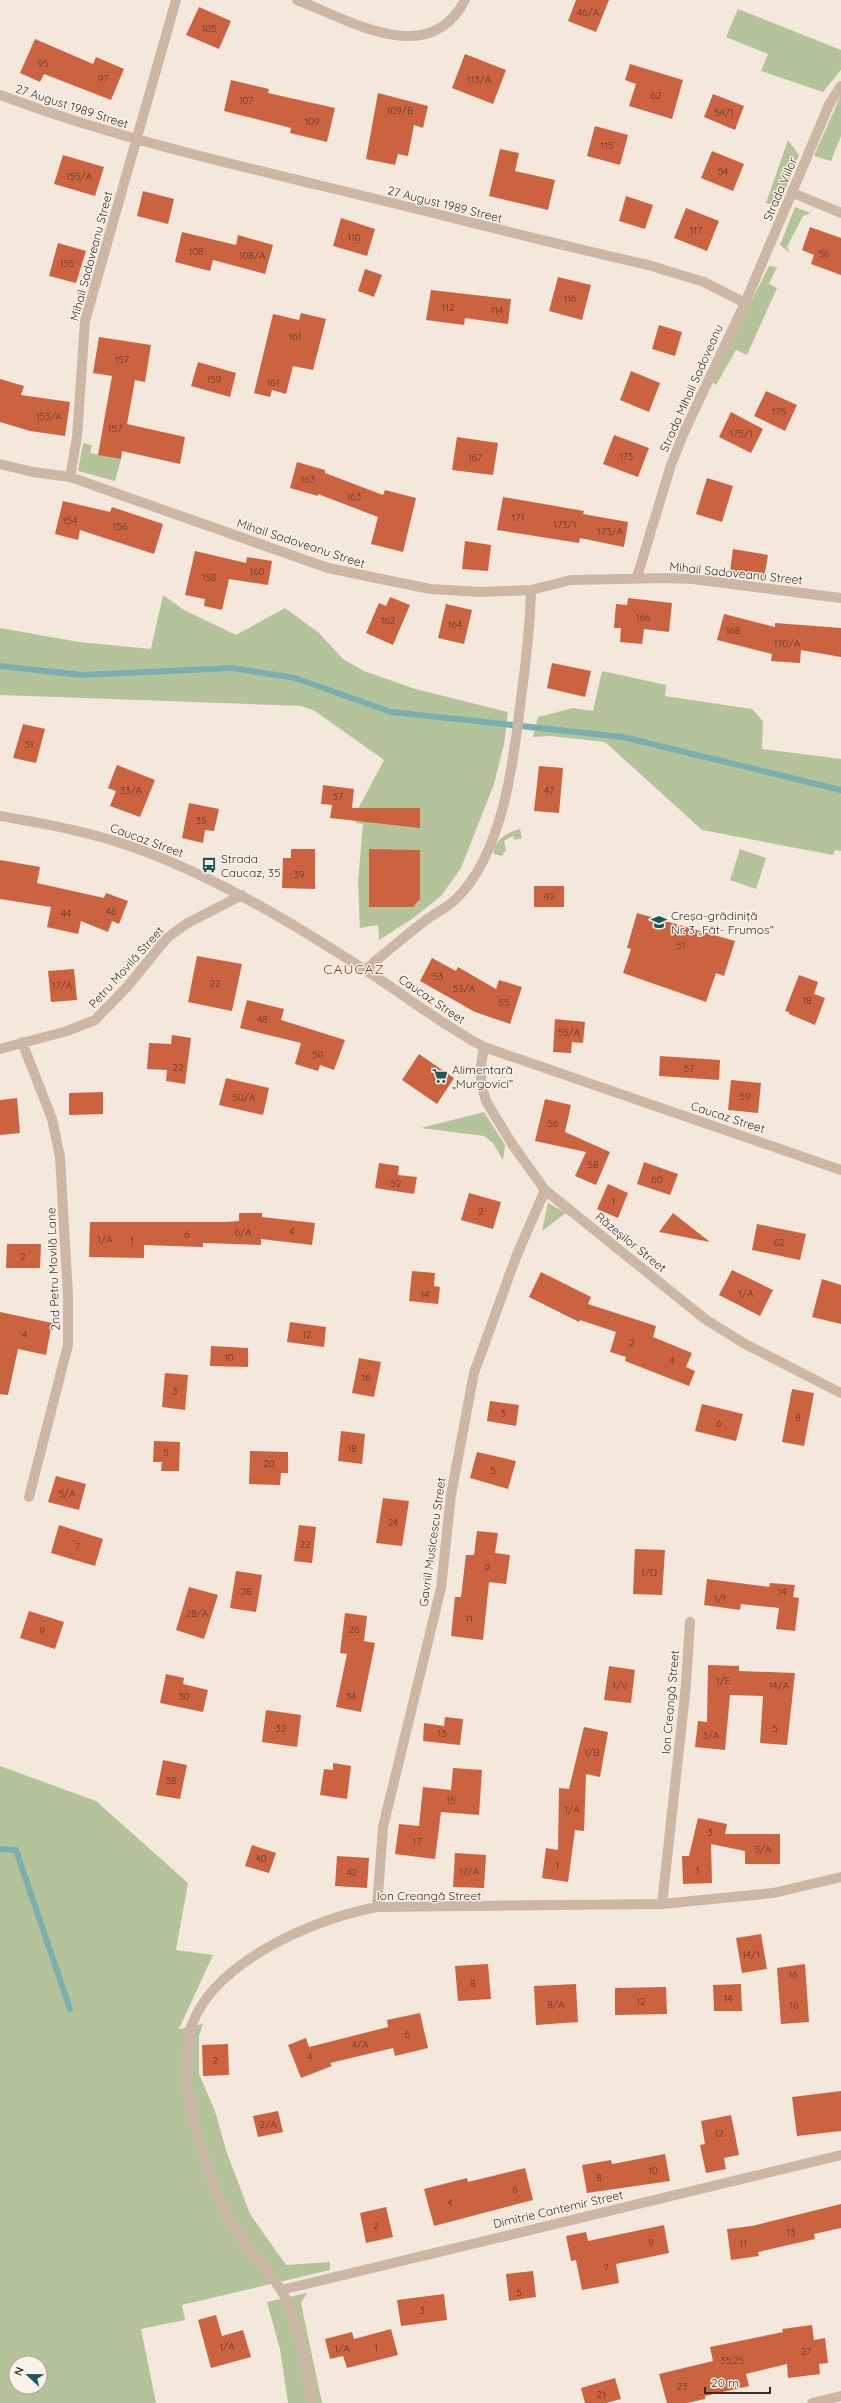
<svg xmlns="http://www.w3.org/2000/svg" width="841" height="2403" font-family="Quicksand,sans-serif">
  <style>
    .green { fill: #b5c39a; fill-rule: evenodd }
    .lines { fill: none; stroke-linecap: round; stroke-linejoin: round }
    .stream { stroke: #79afb1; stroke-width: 6 }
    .building { fill: #cb6341 }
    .minor { stroke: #ccb7a6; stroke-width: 10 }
    .labels { text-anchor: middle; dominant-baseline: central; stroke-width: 3; stroke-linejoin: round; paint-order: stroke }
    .number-label { font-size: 10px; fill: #5d3a2e }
    .street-label { font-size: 12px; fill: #382d28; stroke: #faf2e8 }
    .poi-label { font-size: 12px; fill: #382d28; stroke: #faf2e8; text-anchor: start }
    .quarter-label { font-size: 14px; letter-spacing: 1px; fill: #8a371d; stroke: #faf2e8 }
  </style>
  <rect width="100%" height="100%" fill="#f3e8db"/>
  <path class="green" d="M738 9 841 50V70L823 92 761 71 768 54 726 37Z
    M841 95V136L831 161 814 156Z
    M788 140 799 155 779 206 766 203Z
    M795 207 811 213 803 216 787 247 790 253 780 245Z
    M769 266 777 267 769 284 777 288 747 355 736 350 716 385 711 381Z
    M83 443 92 445 90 453 121 459 115 481 78 471Z
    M163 595 184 610 236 635 285 608 319 633 343 659 364 671 415 689 508 712 504 744 494 784 461 868 441 896 412 919 379 940 378 925 360 928 358 882 363 824 356 823 357 811 384 760 315 711 301 706 0 695V628L79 642 151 649Z
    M602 671 666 685 665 696 752 709 763 721 762 749 841 759V851L835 850 833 855 702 830 605 742 551 736 533 737 538 717 573 708 593 711Z
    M520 829 522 838 514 840 513 836 504 841 506 850 502 856 494 854C493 840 508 832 520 829Z
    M740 849 766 858 756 889 730 880Z
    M484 1112 505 1145 503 1160 493 1143 484 1136 421 1128Z
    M548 1203 566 1213 542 1231Z
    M0 1766 96 1801 188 1883 176 1950 213 1955 179 2029 203 2024 199 2036V2074L215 2111 226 2150 250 2214 286 2265 330 2262V2270L182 2305 185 2320 141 2329 156 2403H0ZM16 2363H40V2387H16Z
    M307 2293 301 2303 322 2403H288L280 2349 267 2302Z"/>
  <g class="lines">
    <path class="stream" d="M0 666 82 675 232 668 295 678 391 712 623 737 841 790
      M0 1849 16 1850 70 2009"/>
  </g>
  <path class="building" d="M576 0H609L596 32 568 21Z
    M199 7 231 21 219 49 186 35Z
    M35 39 93 64 96 57 124 69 111 100 44 74 40 82 20 73Z
    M465 54 506 70 493 104 452 88Z
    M630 64 683 80 672 119 629 106 636 84 625 80Z
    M231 80 269 89 268 93 335 108 327 142 290 133 291 128 224 111Z
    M378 93 428 106 423 128 414 125 408 156 398 154 395 165 366 159Z
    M713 94 744 106 735 130 704 117Z
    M595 126 628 135 620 165 587 156Z
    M500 149 519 153 515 171 555 180 548 210 489 196Z
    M712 151 744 164 733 191 701 178Z
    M63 155 104 167 95 196 54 184Z
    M143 191 174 199 168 224 137 216Z
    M626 196 653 205 645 229 619 221Z
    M686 208 719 221 707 251 674 238Z
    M341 218 375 229 367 256 333 246Z
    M810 227 841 238V275L811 264 814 255 802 250Z
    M182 232 236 245 238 235 273 245 265 274 213 260 210 271 175 262Z
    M58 243 86 251 76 283 49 276Z
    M365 269 382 275 374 297 358 291Z
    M558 277 591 285 582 320 549 311Z
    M431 290 511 299 508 324 465 318 464 325 426 320Z
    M301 313 326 319 313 370 293 366 286 394 272 390 270 397 254 393 273 314 299 320Z
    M659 325 682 332 675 356 652 349Z
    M99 337 151 345 145 382 135 380 127 424 185 437 180 464 122 451 121 459 98 455 112 376 93 373Z
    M198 362 236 373 230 397 191 386Z
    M631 371 660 383 649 412 620 400Z
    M0 379 24 386 21 395 70 402 65 436 30 431 0 422Z
    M766 391 797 405 785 431 754 416Z
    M731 412 763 429 751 453 719 437Z
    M614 435 649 448 638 477 603 464Z
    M457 437 498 443 493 475 452 470Z
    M297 462 325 470V473L383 495 385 490 416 498 403 552 371 544 378 517 318 494V496L290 488Z
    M707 478 733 486 722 522 696 514Z
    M503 497 584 511 583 514 628 522 624 547 580 538 579 543 497 530Z
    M63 501 110 512 112 507 163 524 154 554 80 530 78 540 55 534Z
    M465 541 491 545 488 571 462 569Z
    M733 549 768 555 764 578 730 572Z
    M195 551 246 563 247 557 272 561 268 585 229 579 222 610 204 606 205 599 185 595Z
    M390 597 410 605 393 645 366 633 379 603 386 606Z
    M628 598 672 603 669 632 644 629 642 644 620 642 621 628H614L616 604 627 605Z
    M446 604 472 610 464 644 438 638Z
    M724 614 775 627V623L841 628V657L801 650 800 663 771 661 772 654 717 640Z
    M552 663 591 671 585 697 547 688Z
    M23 724 45 729 36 763 13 758Z
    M117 765 155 780 140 817 110 806 116 791 108 788Z
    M539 766 563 768 559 813 534 811Z
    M323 785 354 789 352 808H420V828L330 818 332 805 321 804Z
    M189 803 219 809 214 831 205 830 203 843 182 838Z
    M291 849H315V889L282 888 283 858H291Z
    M369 849 420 850V899L413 907H369Z
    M0 860 40 867 37 883 104 898 106 893 128 901 119 924 112 921 108 932 81 921 78 934 47 927 51 907 0 899Z
    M534 886H564V907H534Z
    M637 913 735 941 724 976 716 973 706 1002 623 973 631 949 627 948Z
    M197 956 242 964 232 1011 188 1002Z
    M432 958 456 971 458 967 496 989 499 980 522 987 510 1024 475 1012 420 981Z
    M74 969 77 1000 51 1002 48 971Z
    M799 975 818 982 814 994 825 998 815 1025 789 1014V1012L785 1011Z
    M247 1000 284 1009 281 1020 345 1040 334 1070 320 1065 318 1071 295 1064 301 1043 240 1028Z
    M555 1019 585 1022 583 1043 572 1042 571 1053 553 1052Z
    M172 1035 191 1038 185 1084 166 1081 167 1070 147 1069 149 1043 171 1044Z
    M419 1054 454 1078 437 1104 402 1080Z
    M660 1056 720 1060 719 1080 659 1076Z
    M226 1078 269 1088 263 1115 219 1105Z
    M731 1080 761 1083 758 1113 728 1110Z
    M103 1092V1114L69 1115V1093Z
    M17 1098 20 1133 0 1135V1100Z
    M545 1099 571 1105 565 1132 610 1152 596 1185 575 1176 586 1152 535 1141Z
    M644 1162 678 1174 670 1195 637 1184Z
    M379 1163 399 1166 398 1175 417 1177 414 1194 375 1188Z
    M608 1184 628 1193 618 1218 597 1209Z
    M469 1193 501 1202 493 1229 461 1220Z
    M239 1213H262V1217L315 1223 312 1245 261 1239V1245L203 1243V1247L144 1245V1258L89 1257 90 1222H226L239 1221Z
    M673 1213 710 1242 659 1232Z
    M757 1224 806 1234 800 1260 752 1250Z
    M7 1244H41L40 1268H6Z
    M732 1270 773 1290 760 1316 719 1295Z
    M412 1271 435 1273 434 1286 440 1287 438 1304 409 1301Z
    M541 1272 591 1297 588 1304 656 1326 653 1337 692 1353 686 1367 695 1371 689 1386 625 1361 626 1357 610 1352 616 1332 580 1320 579 1322 529 1297Z
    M822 1279 841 1285V1324L812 1317Z
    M0 1312 52 1323 46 1355 18 1349 8 1395 0 1394Z
    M290 1322 326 1327 324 1347 287 1342Z
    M211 1346 248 1348V1367L210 1366Z
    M359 1358 381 1362 374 1397 352 1393Z
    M165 1373 188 1375 185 1410 162 1407Z
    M792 1389 814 1393 804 1446 782 1442Z
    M490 1401 519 1405 516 1426 487 1421Z
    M702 1404 743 1414 736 1441 695 1431Z
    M341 1431 365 1434 362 1464 338 1461Z
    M154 1441 180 1442 179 1471H161L162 1462H153Z
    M250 1451 288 1452V1473H281L280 1485 249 1484Z
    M477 1452 516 1461 508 1489 470 1478Z
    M56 1476 86 1484 79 1510 48 1502Z
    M383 1498 409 1501 402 1546 376 1543Z
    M59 1525 103 1539 95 1566 51 1553Z
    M299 1525 316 1527 312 1563 294 1561Z
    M477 1531 498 1533 495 1553 510 1555 506 1584 489 1582 483 1640 451 1636 455 1597H461L466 1555H474Z
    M635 1549 665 1550 662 1595 633 1594Z
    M236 1571 262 1575 256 1612 230 1608Z
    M707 1579 769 1587 770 1583 795 1585 793 1597 799 1598 795 1631 776 1629 779 1608 741 1604 740 1610 704 1605Z
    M189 1587 218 1595 204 1639 176 1630Z
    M29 1611 64 1622 55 1649 20 1638Z
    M345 1613 367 1616 364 1641 375 1643 361 1712 336 1707 347 1654 340 1653Z
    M708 1665 739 1666V1671L795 1673 787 1745 760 1743 763 1696 730 1695 725 1750 695 1747 698 1721 707 1722Z
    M609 1666 635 1670 631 1703 604 1700Z
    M166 1674 184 1678 183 1684 208 1690 203 1712 160 1703Z
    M266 1710 301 1715 297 1747 262 1742Z
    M445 1717 463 1719 460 1745 423 1741 424 1723 444 1726Z
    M584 1727 608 1732 600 1777 586 1774 584 1831 575 1830 568 1882 542 1878 546 1848 558 1850 559 1788 569 1789Z
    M163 1760 187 1765 180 1799 156 1795Z
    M333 1763 351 1766 347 1799 320 1795 324 1769 333 1770Z
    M453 1768 482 1770 479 1815 441 1812 435 1859 395 1854 399 1824 419 1826 423 1787 451 1790Z
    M698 1818 727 1824 725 1834H780V1864H745V1851L711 1844 712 1883 683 1884 682 1856H689Z
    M252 1845 276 1853 269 1873 245 1866Z
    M455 1853 486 1855 484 1888 453 1887Z
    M337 1856 369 1858 367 1888 335 1886Z
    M761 1934 767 1969 742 1973 736 1938Z
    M488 1964 491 1999 458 2001 455 1966Z
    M805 1964 809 2022 781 2024 777 1968Z
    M576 1984 578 2022 536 2025 534 1986Z
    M741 1984 742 2011H714L713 1985Z
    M666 1987 667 2014 615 2015V1988Z
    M420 2013 428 2048 395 2056 393 2048 330 2063 332 2066 301 2078 288 2045 306 2038 309 2047 388 2027 387 2020Z
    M228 2044 229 2075 203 2076 202 2045Z
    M841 2091V2131L797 2136 792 2097Z
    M278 2111 283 2132 258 2137 253 2116Z
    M731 2115 739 2155 724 2158 726 2169 706 2173 700 2145 705 2144 701 2121Z
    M665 2154 670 2181 587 2193 582 2165 611 2160 612 2164Z
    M525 2168 533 2200 434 2226 424 2189 467 2178 468 2182Z
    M841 2204V2228L814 2234 815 2239 758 2252 759 2256 731 2260 727 2229 752 2226Z
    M386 2207 393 2237 366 2243 360 2213Z
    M664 2225 669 2253 616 2264 619 2283 582 2290 576 2260 571 2261 566 2236 586 2232 588 2241Z
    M533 2271 536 2297 509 2301 506 2274Z
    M444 2294 447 2320 401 2326 397 2300Z
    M216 2315 222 2336 243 2330 251 2357 211 2368 198 2320Z
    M812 2325 814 2340 825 2338 828 2363 819 2364 820 2374 788 2378 787 2364 746 2374 749 2386 705 2396V2399L687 2403H667L659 2374 713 2361 710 2347 783 2332 782 2329Z
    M391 2329 398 2355 347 2368 343 2356 330 2359 325 2339 352 2332 354 2339Z
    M615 2378 621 2399 606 2403H585L581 2388Z"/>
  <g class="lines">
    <path class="minor" d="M297 0C350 20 429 70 465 0
      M0 95C104 134 210 159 318 185 428 211 538 240 648 265L704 282 745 303
      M793 193 841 213
      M0 464 33 472 70 477 328 568 430 589 481 592 531 590 571 580 666 578 693 579 841 598
      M70 477 77 437 85 321 176 0
      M637 577 671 465 685 430 745 303 829 105 841 86
      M0 816C47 824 96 833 141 850 221 880 294 924 365 970 405 995 442 1025 484 1047L841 1170
      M365 970C385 953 405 936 426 920 435 913 447 908 456 899 503 854 514 760 521 698 526 662 530 626 531 590
      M22 1042 52 1119 60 1157 68 1296V1345L29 1497
      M484 1047 481 1065V1083L486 1101 512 1144 545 1190 705 1319 745 1344 841 1393
      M0 1049 67 1031 95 1020 127 987 167 938 186 924 242 895
      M662 1904 686 1685 690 1622
      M377 1907 383 1827 441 1588 451 1495 474 1373 516 1257 545 1190
      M281 2290 841 2155
      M312 2403C307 2371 298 2317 281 2290 265 2265 242 2244 228 2218 210 2183 190 2116 186 2078 185 2068 188 2056 189 2046 189 2040 189 2032 191 2027 214 1961 314 1919 377 1907L662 1904 773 1893 841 1877
      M812 2403 841 2396"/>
  </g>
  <defs>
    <symbol id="bus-bare" viewBox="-9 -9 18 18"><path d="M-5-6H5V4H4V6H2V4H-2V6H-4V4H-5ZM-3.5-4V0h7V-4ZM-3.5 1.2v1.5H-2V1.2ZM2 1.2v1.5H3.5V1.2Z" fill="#1b575b" stroke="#faf2e8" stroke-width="2.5" paint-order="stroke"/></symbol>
    <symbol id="school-bare" viewBox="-9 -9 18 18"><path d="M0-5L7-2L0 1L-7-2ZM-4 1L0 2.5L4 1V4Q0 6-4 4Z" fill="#1b575b" stroke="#faf2e8" stroke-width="2.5" paint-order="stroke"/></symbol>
    <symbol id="supermarket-bare" viewBox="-9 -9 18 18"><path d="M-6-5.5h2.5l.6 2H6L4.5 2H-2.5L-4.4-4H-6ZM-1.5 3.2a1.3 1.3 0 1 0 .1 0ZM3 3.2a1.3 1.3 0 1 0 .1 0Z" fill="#1b575b" stroke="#faf2e8" stroke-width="2.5" paint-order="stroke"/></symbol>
  </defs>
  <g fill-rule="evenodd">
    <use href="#bus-bare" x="198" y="854" width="22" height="22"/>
    <use href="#school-bare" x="648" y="911" width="22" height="22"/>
    <use href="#supermarket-bare" x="429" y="1065" width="22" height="22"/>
  </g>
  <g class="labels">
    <g class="number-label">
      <text x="588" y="12">46/A</text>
      <text x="209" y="28">105</text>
      <text x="43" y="63">95</text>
      <text x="103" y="78">97</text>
      <text x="479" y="79">113/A</text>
      <text x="656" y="95">62</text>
      <text x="246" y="100">107</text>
      <text x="400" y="110">109/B</text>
      <text x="724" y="112">54/1</text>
      <text x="312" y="121">109</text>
      <text x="607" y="145">115</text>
      <text x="723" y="171">54</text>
      <text x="79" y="176">155/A</text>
      <text x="696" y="230">117</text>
      <text x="354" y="237">110</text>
      <text x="196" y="251">108</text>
      <text x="824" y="253">56</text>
      <text x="252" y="255">108/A</text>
      <text x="67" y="263">155</text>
      <text x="570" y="298">116</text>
      <text x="448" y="307">112</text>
      <text x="497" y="310">114</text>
      <text x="295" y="336">161</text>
      <text x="122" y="359">157</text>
      <text x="214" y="379">159</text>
      <text x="273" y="382">161</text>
      <text x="779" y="411">175</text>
      <text x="49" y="416">153/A</text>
      <text x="115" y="428">157</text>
      <text x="741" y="433">175/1</text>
      <text x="626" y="456">173</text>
      <text x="475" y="457">167</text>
      <text x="308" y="479">163</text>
      <text x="354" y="496">163</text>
      <text x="518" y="517">171</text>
      <text x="70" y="520">154</text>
      <text x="565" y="524">173/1</text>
      <text x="120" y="526">156</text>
      <text x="610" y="531">173/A</text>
      <text x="257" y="571">160</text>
      <text x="209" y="577">158</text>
      <text x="643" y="617">166</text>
      <text x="388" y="620">162</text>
      <text x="455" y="624">164</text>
      <text x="733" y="630">168</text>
      <text x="787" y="643">170/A</text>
      <text x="29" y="744">31</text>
      <text x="131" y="790">33/A</text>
      <text x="549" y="790">47</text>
      <text x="338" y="796">37</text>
      <text x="201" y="820">35</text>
      <text x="299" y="874">39</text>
      <text x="549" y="896">49</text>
      <text x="111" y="911">46</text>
      <text x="66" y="913">44</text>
      <text x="681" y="945">51</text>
      <text x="438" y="976">53</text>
      <text x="215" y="983">22</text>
      <text x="62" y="985">17/A</text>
      <text x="464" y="988">53/A</text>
      <text x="807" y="1000">18</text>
      <text x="504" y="1002">55</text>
      <text x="262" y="1019">48</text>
      <text x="569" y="1032">55/A</text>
      <text x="318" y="1054">50</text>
      <text x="178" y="1067">22</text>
      <text x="689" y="1068">57</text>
      <text x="745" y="1096">59</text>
      <text x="244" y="1097">50/A</text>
      <text x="553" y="1123">56</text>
      <text x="593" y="1164">58</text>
      <text x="657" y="1179">60</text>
      <text x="396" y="1183">52</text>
      <text x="613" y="1201">1</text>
      <text x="481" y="1211">2</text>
      <text x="292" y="1231">4</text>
      <text x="243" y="1232">6/A</text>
      <text x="187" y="1234">6</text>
      <text x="105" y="1239">1/A</text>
      <text x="132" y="1240">1</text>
      <text x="779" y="1242">62</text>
      <text x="23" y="1256">2</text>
      <text x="746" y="1293">1/A</text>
      <text x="425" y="1294">14</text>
      <text x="25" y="1334">4</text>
      <text x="307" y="1334">12</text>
      <text x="632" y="1342">2</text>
      <text x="229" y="1357">10</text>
      <text x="672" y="1360">4</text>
      <text x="366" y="1377">16</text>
      <text x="175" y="1391">3</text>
      <text x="503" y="1413">3</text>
      <text x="798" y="1417">8</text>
      <text x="719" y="1423">6</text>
      <text x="352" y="1448">18</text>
      <text x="166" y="1452">5</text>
      <text x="269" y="1463">20</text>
      <text x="493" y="1470">5</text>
      <text x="67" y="1493">5/A</text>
      <text x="393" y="1522">24</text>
      <text x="305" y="1544">22</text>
      <text x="77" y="1546">7</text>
      <text x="487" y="1567">9</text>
      <text x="649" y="1572">1/D</text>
      <text x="246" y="1591">28</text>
      <text x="782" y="1591">14</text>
      <text x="720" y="1598">1/1</text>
      <text x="197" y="1613">28/A</text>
      <text x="469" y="1618">11</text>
      <text x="354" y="1629">26</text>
      <text x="42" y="1630">9</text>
      <text x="723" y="1680">1/E</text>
      <text x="620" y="1685">1/V</text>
      <text x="779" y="1685">14/A</text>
      <text x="184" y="1696">30</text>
      <text x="351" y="1696">34</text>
      <text x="281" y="1728">32</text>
      <text x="775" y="1728">5</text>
      <text x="442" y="1733">13</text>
      <text x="711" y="1735">3/A</text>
      <text x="592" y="1752">1/B</text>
      <text x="171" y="1780">38</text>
      <text x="451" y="1800">15</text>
      <text x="572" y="1809">1/A</text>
      <text x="710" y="1832">3</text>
      <text x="417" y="1841">17</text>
      <text x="763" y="1849">5/A</text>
      <text x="261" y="1858">40</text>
      <text x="557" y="1865">1</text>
      <text x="697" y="1870">3</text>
      <text x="469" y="1871">17/A</text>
      <text x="352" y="1872">42</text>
      <text x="751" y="1954">14/1</text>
      <text x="793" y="1974">16</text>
      <text x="473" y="1983">8</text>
      <text x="728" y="1998">14</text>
      <text x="641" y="2001">12</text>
      <text x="556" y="2004">8/A</text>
      <text x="794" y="2005">16</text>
      <text x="407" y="2034">6</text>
      <text x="360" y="2044">4/A</text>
      <text x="310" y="2056">4</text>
      <text x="215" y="2060">2</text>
      <text x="268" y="2124">2/A</text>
      <text x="719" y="2133">12</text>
      <text x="653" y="2170">10</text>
      <text x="599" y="2177">8</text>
      <text x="515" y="2189">6</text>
      <text x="450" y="2202">4</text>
      <text x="376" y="2225">2</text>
      <text x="791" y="2232">13</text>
      <text x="651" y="2242">9</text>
      <text x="743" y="2243">11</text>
      <text x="606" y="2267">7</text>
      <text x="519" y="2292">5</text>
      <text x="422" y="2310">3</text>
      <text x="227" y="2346">1/A</text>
      <text x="376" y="2347">1</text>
      <text x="342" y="2348">1/A</text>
      <text x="806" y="2351">27</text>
      <text x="732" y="2360">35;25</text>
      <text x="682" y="2386">23</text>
      <text x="601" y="2394">21</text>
    </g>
    <g class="street-label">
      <text transform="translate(72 106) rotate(18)">27 August 1989 Street</text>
      <text transform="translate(780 189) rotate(-67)">Strada Viilor</text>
      <text transform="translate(445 204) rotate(14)">27 August 1989 Street</text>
      <text transform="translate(91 256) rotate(-75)">Mihail Sadoveanu Street</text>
      <text transform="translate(691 388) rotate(-66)">Strada Mihail Sadoveanu</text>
      <text transform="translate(301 543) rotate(18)">Mihail Sadoveanu Street</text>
      <text transform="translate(736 573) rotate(6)">Mihail Sadoveanu Street</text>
      <text transform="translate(147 840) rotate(20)">Caucaz Street</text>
      <text transform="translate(126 967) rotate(-48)">Petru Movilă Street</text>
      <text transform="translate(432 999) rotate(34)">Caucaz Street</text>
      <text transform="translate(728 1117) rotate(18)">Caucaz Street</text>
      <text transform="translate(631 1242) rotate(39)">Răzeșilor Street</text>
      <text transform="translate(53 1269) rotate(-92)">2nd Petru Movilă Lane</text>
      <text transform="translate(432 1542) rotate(-82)">Gavriil Musicescu Street</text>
      <text transform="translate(670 1702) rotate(-85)">Ion Creangă Street</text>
      <text x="429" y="1895">Ion Creangă Street</text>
      <text transform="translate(558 2209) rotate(-13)">Dimitrie Cantemir Street</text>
    </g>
    <g class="poi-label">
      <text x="221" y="858">Strada<tspan x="221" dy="14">Caucaz, 35</tspan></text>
      <text x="671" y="915">Creşa-grădiniţă<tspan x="671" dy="14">Nr. 3 „Făt- Frumos”</tspan></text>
      <text x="452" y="1069">Alimentară<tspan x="452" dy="14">„Murgovici”</tspan></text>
    </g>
    <g class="quarter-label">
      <text x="354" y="969">CAUCAZ</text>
    </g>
  </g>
  <g transform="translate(28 2375) rotate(292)"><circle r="19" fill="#faf2e8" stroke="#aca39b"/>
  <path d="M0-3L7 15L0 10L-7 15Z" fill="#1b575b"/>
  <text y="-6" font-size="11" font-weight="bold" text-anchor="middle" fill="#382d28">N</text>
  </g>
  <path d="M705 2387v6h65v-6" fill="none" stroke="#382d28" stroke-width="2"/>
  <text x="711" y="2387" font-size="12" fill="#382d28" stroke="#faf2e8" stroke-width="3" paint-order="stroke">20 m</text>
</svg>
